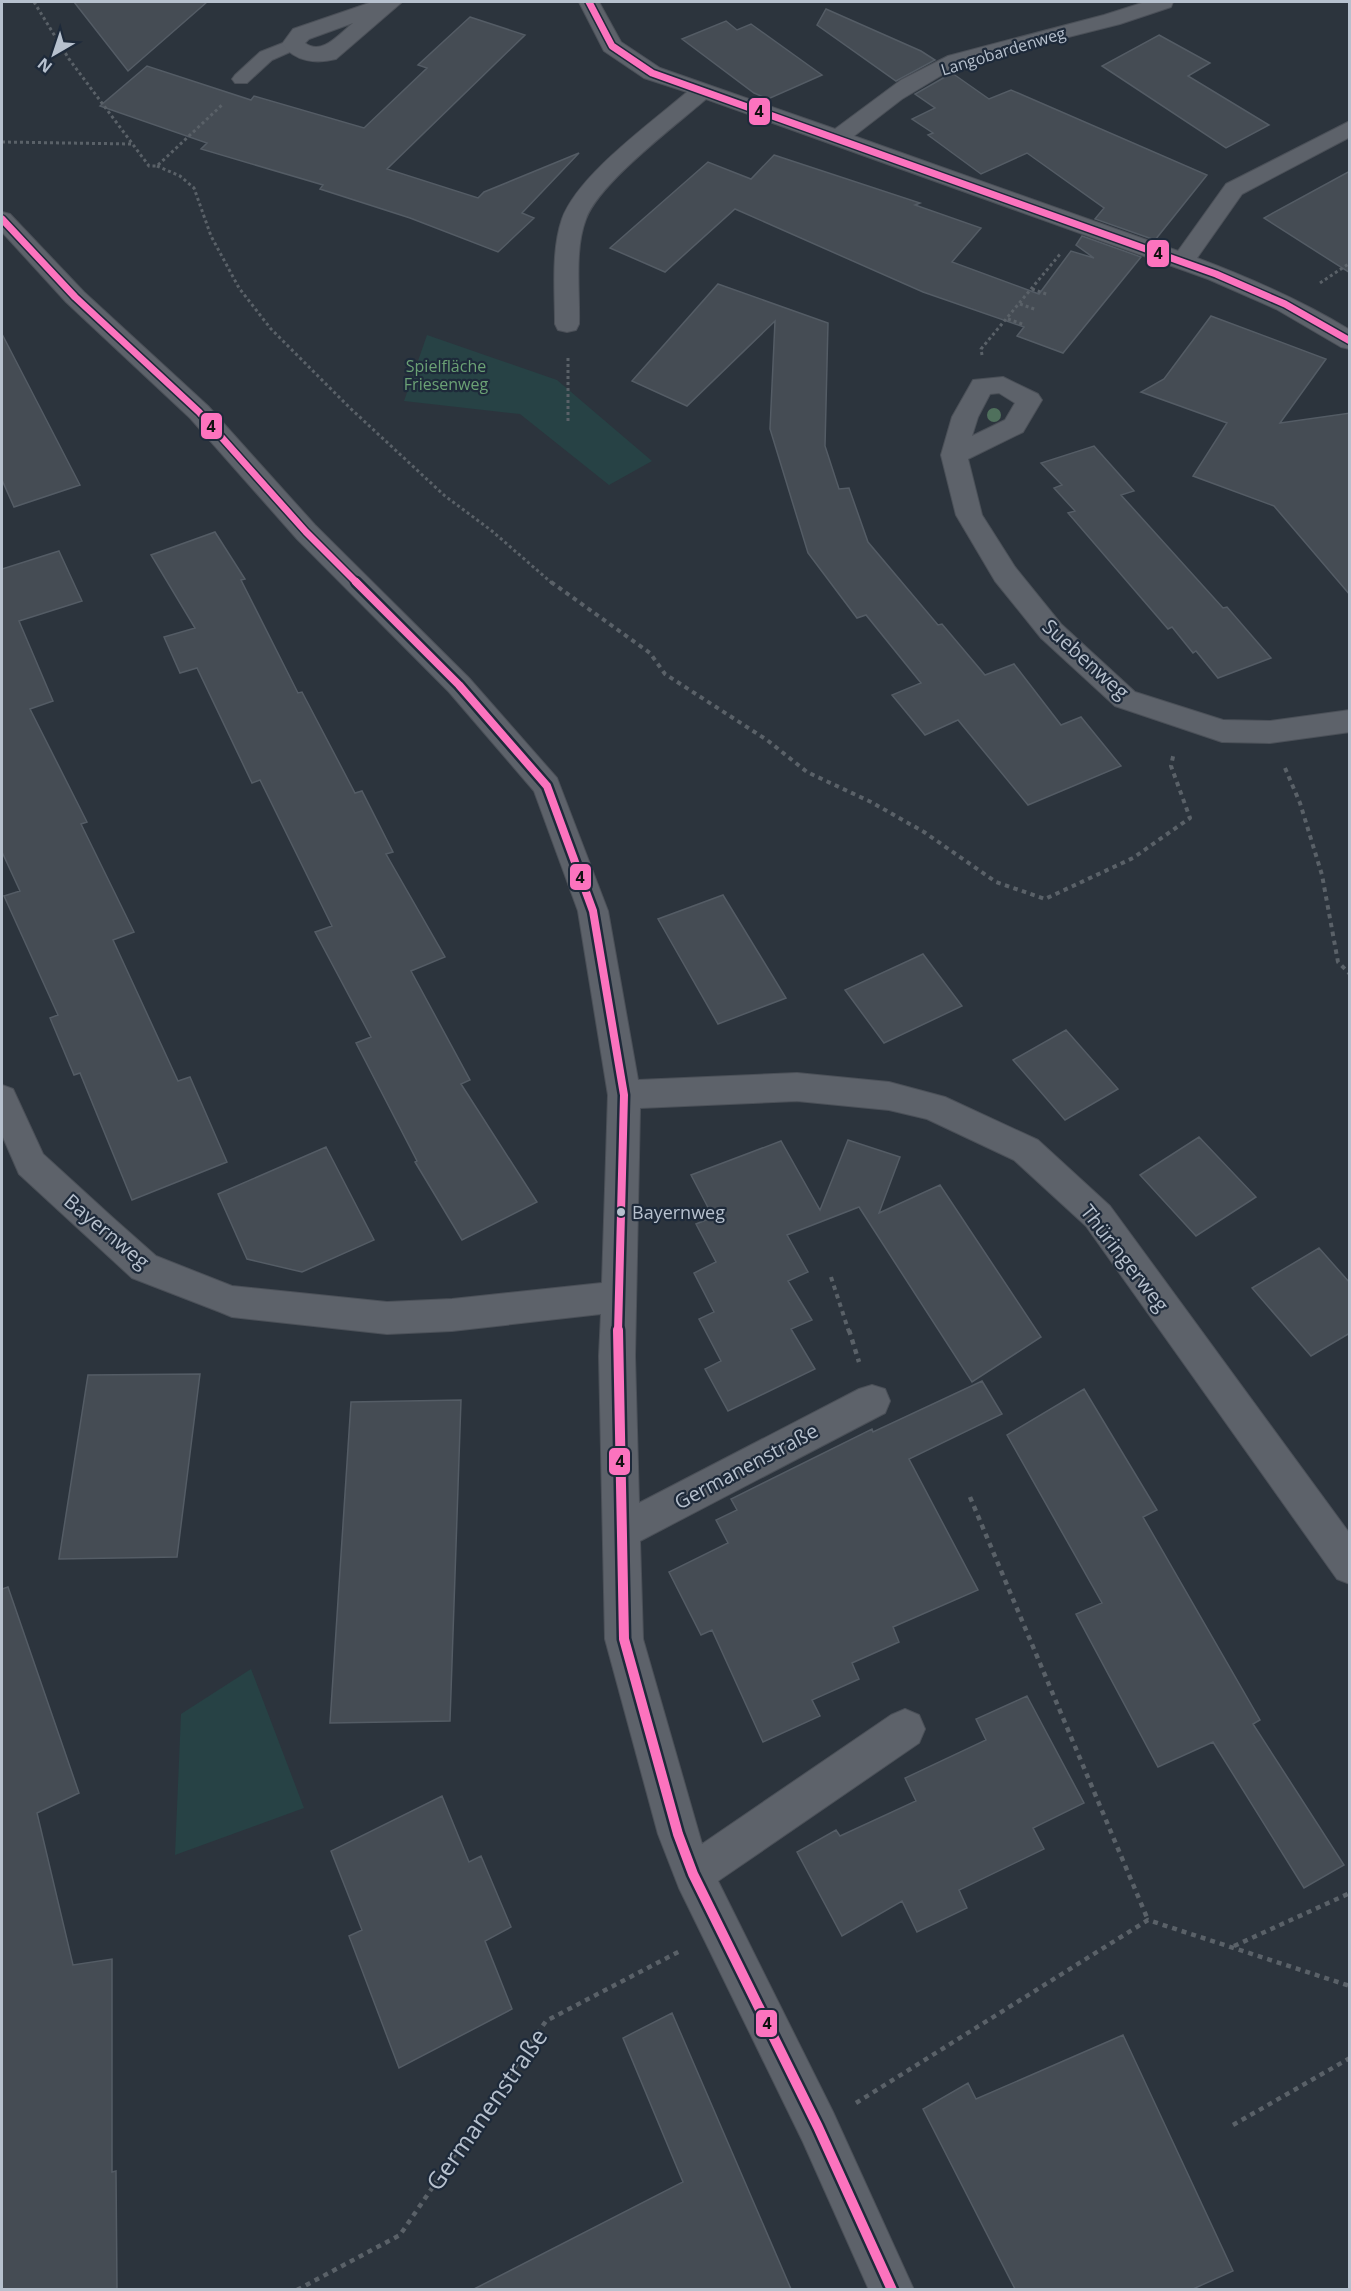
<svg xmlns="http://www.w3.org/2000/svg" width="1351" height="2291" font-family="'Open Sans',sans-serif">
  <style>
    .green { fill: #274245 }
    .building { fill: #454c54; stroke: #545c65; stroke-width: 1.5 }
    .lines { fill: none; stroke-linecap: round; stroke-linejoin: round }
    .service-casing { stroke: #4b5058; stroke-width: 2 }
    .minor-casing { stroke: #4b5058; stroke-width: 2 }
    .path-far2 { stroke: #5a6168; stroke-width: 3; stroke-dasharray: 3 3; stroke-linecap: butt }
    .path-far1 { stroke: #5a6168; stroke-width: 4; stroke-dasharray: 4.5 4.5; stroke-linecap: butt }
    .path { stroke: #5a6168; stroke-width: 4.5; stroke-dasharray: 5 5; stroke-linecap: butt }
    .service { fill: #5d626a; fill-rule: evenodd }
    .minor { fill: #5d626a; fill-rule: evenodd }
    .bus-1-far2-casing { stroke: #1e2a3a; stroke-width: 10 }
    .bus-1-far1-casing { stroke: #1e2a3a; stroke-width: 13 }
    .bus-1-casing { stroke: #1e2a3a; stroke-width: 15 }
    .bus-1-far2 { stroke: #fc73be; stroke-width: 7 }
    .bus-1-far1 { stroke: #fc73be; stroke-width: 8 }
    .bus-1 { stroke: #fc73be; stroke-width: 10 }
    .tree { fill: #4f705c }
    .bus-dot { fill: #b7c1ce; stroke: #1e2a3a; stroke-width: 2 }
    .labels { text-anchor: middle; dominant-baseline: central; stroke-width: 4.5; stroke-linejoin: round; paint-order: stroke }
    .far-street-label { font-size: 16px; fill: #b7c1ce; stroke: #1e2a3a }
    .far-park-label { font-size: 16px; fill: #6ba175; stroke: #1e2a3a }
    .bus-label { font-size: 18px; fill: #b7c1ce; stroke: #1e2a3a; text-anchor: start }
    .street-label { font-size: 20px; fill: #b7c1ce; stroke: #1e2a3a }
    .near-street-label { font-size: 24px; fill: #b7c1ce; stroke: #1e2a3a }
    .line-badge { stroke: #1e2a3a; stroke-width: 2 }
    .pale-badge-label { font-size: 16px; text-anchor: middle; font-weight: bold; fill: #111 }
  </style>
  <rect width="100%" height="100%" fill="#2c343d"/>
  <path class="green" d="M427 335 557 380 652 461 609 485 520 414 404 401Z
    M251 1669 304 1808 175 1855 181 1714Z"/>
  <path class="building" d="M74 2H207L128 71Z
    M826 9 921 51 935 60 896 81 817 25Z
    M470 17 525 35 387 169 478 198 484 192 579 153 522 213 534 218 498 252 410 218 320 189 323 185 201 149 207 143 100 106 147 66 251 100 254 96 364 128 427 68 418 65Z
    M726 21 737 30 751 24 822 75 768 99 754 93 682 39Z
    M1159 35 1210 63 1188 76 1269 125 1226 148 1102 66Z
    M952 73 989 99 1011 90 1207 175 1155 240 1095 219 1104 208 1027 153 981 174 928 135 933 133 912 119 935 108 915 94Z
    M774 155 920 203 915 205 981 228 952 262 1039 294 1071 251 1094 258 1076 245 1082 236 1141 257 1063 353 1017 336 1024 327 923 292 735 209 665 272 610 248 708 162 751 179Z
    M1350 171V273L1264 218Z
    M718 284 828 323 825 446 839 489 849 488 868 542 938 625 942 624 985 675 1014 664 1061 725 1081 717 1121 766 1028 805 958 720 925 735 892 695 921 683 866 615 857 618 808 553 770 429 775 321 687 406 632 381Z
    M1211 316 1326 359 1280 423 1350 413V595L1274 506 1193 476 1227 423 1141 392 1164 379Z
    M2 334 80 485 14 507 2 480Z
    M1094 446 1134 491 1121 495 1223 608 1227 607 1271 658 1218 678 1196 651 1193 653 1172 627 1168 629 1068 513 1075 511 1054 488 1062 485 1041 463Z
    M215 532 245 579 241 580 298 693 302 692 355 793 362 791 393 852 386 854 445 957 411 971 470 1080 461 1084 537 1202 462 1240 415 1162 417 1161 356 1043 371 1037 315 932 332 926 260 780 252 783 197 668 180 673 164 637 195 628 151 555Z
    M59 551 82 601 19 621 53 701 30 709 87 822 81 824 134 932 113 940 178 1081 190 1077 227 1162 132 1200 80 1073 74 1075 50 1018 58 1015 4 896 20 891 2 852V569Z
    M723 895 786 998 718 1024 658 919Z
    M923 954 962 1006 884 1043 845 990Z
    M1066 1030 1118 1089 1065 1120 1013 1060Z
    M1199 1137 1256 1197 1196 1236 1140 1175Z
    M848 1140 900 1157 879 1213 940 1185 1041 1337 972 1382 859 1207 787 1235 808 1272 788 1281 812 1320 791 1329 815 1369 728 1411 705 1369 721 1361 699 1319 714 1312 694 1273 716 1262 696 1224 713 1217 691 1175 781 1141 820 1210Z
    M326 1147 374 1240 302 1272 247 1259 218 1194Z
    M1319 1248 1350 1283V1333L1311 1356 1252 1288Z
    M200 1374 177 1557 59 1559 88 1375Z
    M982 1381 1002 1414 909 1459 978 1590 893 1627 899 1642 852 1663 859 1679 812 1700 820 1716 763 1742 712 1630 701 1635 669 1572 728 1543 716 1520 737 1510 731 1499 872 1429 873 1432Z
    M1084 1389 1157 1510 1143 1517 1260 1720 1253 1724 1344 1865 1304 1888 1213 1742 1158 1767 1076 1614 1102 1603 1007 1435Z
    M461 1400 450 1721 330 1723 351 1402Z
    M8 1587 79 1793 37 1813 73 1965 112 1959V2172L116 2171 117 2289H2V1589Z
    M1027 1696 1084 1803 1033 1828 1044 1849 959 1890 967 1908 917 1932 902 1901 842 1936 797 1852 836 1830 840 1836 916 1801 905 1778 986 1740 976 1719Z
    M442 1796 469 1862 481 1856 511 1927 485 1941 512 2009 399 2068 349 1936 362 1930 331 1851Z
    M672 2013 791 2289H474L683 2182 623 2038Z
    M1123 2035 1233 2271 1193 2289H1015L923 2109 968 2083 976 2099Z"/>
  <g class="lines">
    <defs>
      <path id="service" d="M293 39 299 40 302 44 299 48 272 60 247 83H235L232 79 235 75 260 52Z"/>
      <path id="minor" d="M372 2H402L336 59C316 64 295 62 282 44L293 29ZM353 23C339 34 322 56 305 43L309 39Z
        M579 2H599L621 42 660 68 835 129 901 80 948 56 1104 15 1145 2H1173L1171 7 1120 24 989 57 947 72 902 99 854 136 1178 251 1226 184 1350 121V137L1242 194 1197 258C1250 278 1301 300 1350 330V349L1341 347 1276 309 1208 279 706 99C675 126 599 183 586 219 574 250 580 291 579 324L576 330 567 332 558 330 555 324C555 291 551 251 562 219 578 175 651 123 687 92L644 78 604 51Z
        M2 212 10 214 84 292 208 406 315 525 469 678 557 778 608 911 638 1080 797 1073 889 1082 945 1097 1038 1140 1110 1206 1350 1534V1584L1337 1579 1086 1226 1014 1160 927 1119 889 1110 797 1101 640 1108 635 1356 639 1503 859 1389 872 1385 885 1389 890 1401 885 1413 640 1541 643 1639 702 1844 891 1715 905 1709 919 1715 925 1729 919 1743 718 1881 833 2112 914 2290H869L803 2142 679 1888 658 1834 605 1639 599 1356 601 1314 452 1331 387 1334 232 1317 220 1312 132 1278 19 1174 2 1135V1085L13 1089 43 1154 112 1217 156 1256 232 1286 387 1302 452 1299 602 1283 608 1095 578 911 534 791 449 692 297 539 190 418 66 302 2 232Z
        M1003 377 1038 394 1042 400 1023 432 968 459 982 515 1015 567 1061 624 1135 692 1223 720 1270 721 1350 710V732L1270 743 1222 742 1115 706 1041 638 995 581 956 515 941 455 952 417 973 380ZM999 393 1015 403 1005 420 972 436 978 417 990 394Z"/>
    </defs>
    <use href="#service" class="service-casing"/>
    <use href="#minor" class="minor-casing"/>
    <path class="path-far2" d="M34 2 69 59 149 166H157L223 104
      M2 142 132 144
      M157 166 180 176 194 188 211 236 239 288 271 329 350 408 445 496 492 531 553 584
      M1320 283 1350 263
      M1032 289 1049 295
      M1020 304 1037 310
      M1008 319 1025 325
      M982 355 981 349 1061 253
      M568 358V421"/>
    <path class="path-far1" d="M551 582 650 653 665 674 767 740 807 772 871 802 924 832 996 882 1045 899 1133 858 1190 818 1171 766 1174 752
      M1285 768 1300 803 1322 875 1338 962 1350 974
      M831 1277 849 1332"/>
    <path class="path" d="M849 1330 859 1362
      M970 1497 1148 1920
      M1234 1946 1350 1893
      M856 2103 1148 1920 1350 1986
      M1233 2125 1350 2058
      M297 2290 400 2235 546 2021 682 1950"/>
    <use href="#service" class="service"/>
    <use href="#minor" class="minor"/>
    <defs>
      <path id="bus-1-far2" d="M589 2 612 46 652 73 1216 274 1285 304 1350 341
        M2 219 75 297 199 412 306 532 358 584"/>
      <path id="bus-1-far1" d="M356 582 459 685 547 786 593 911 624 1095 618 1332"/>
      <path id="bus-1" d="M618 1330 624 1639 678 1834 693 1874 818 2127 892 2290"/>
    </defs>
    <use href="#bus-1-far2" class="bus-1-far2-casing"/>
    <use href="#bus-1-far1" class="bus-1-far1-casing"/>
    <use href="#bus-1" class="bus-1-casing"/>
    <use href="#bus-1-far2" class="bus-1-far2"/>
    <use href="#bus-1-far1" class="bus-1-far1"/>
    <use href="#bus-1" class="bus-1"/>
  </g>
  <circle class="tree" cx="994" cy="415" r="7"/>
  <circle class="bus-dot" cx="621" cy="1212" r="5"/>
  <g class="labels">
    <g class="far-street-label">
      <text transform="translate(1003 51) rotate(-17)">Langobardenweg</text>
    </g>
    <g class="far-park-label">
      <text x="446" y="366">Spielfläche<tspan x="446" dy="18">Friesenweg</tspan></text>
    </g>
    <g class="bus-label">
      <text x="632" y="1212">Bayernweg</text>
    </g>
    <g class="street-label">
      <text transform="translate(1086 659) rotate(42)">Suebenweg</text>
      <text transform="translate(107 1231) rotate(40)">Bayernweg</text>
      <text transform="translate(1125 1258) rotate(52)">Thüringerweg</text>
      <text transform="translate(746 1466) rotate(-28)">Germanenstraße</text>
    </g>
    <g class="near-street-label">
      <text transform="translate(486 2109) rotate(-55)">Germanenstraße</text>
    </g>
  </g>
  <g class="line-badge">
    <rect x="748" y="97" width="23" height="29" rx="6" fill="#fc73be"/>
    <rect x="1146" y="239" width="24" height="29" rx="6" fill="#fc73be"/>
    <rect x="200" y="412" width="23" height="28" rx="6" fill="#fc73be"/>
    <rect x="569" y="863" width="23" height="28" rx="6" fill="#fc73be"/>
    <rect x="608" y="1447" width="23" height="29" rx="6" fill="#fc73be"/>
    <rect x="755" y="2009" width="23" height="29" rx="6" fill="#fc73be"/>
  </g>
  <g class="pale-badge-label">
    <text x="759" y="117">4</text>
    <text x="1158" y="259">4</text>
    <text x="211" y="432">4</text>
    <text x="580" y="883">4</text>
    <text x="620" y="1467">4</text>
    <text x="767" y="2029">4</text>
  </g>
  <rect width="1351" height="2291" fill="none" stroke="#b7c1ce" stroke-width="6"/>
  <g transform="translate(54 54) rotate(219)" stroke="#1e2a3a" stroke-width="4.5" paint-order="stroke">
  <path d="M0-4.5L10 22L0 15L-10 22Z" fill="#b7c1ce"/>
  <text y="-9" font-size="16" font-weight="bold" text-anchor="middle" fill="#b7c1ce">N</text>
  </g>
</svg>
